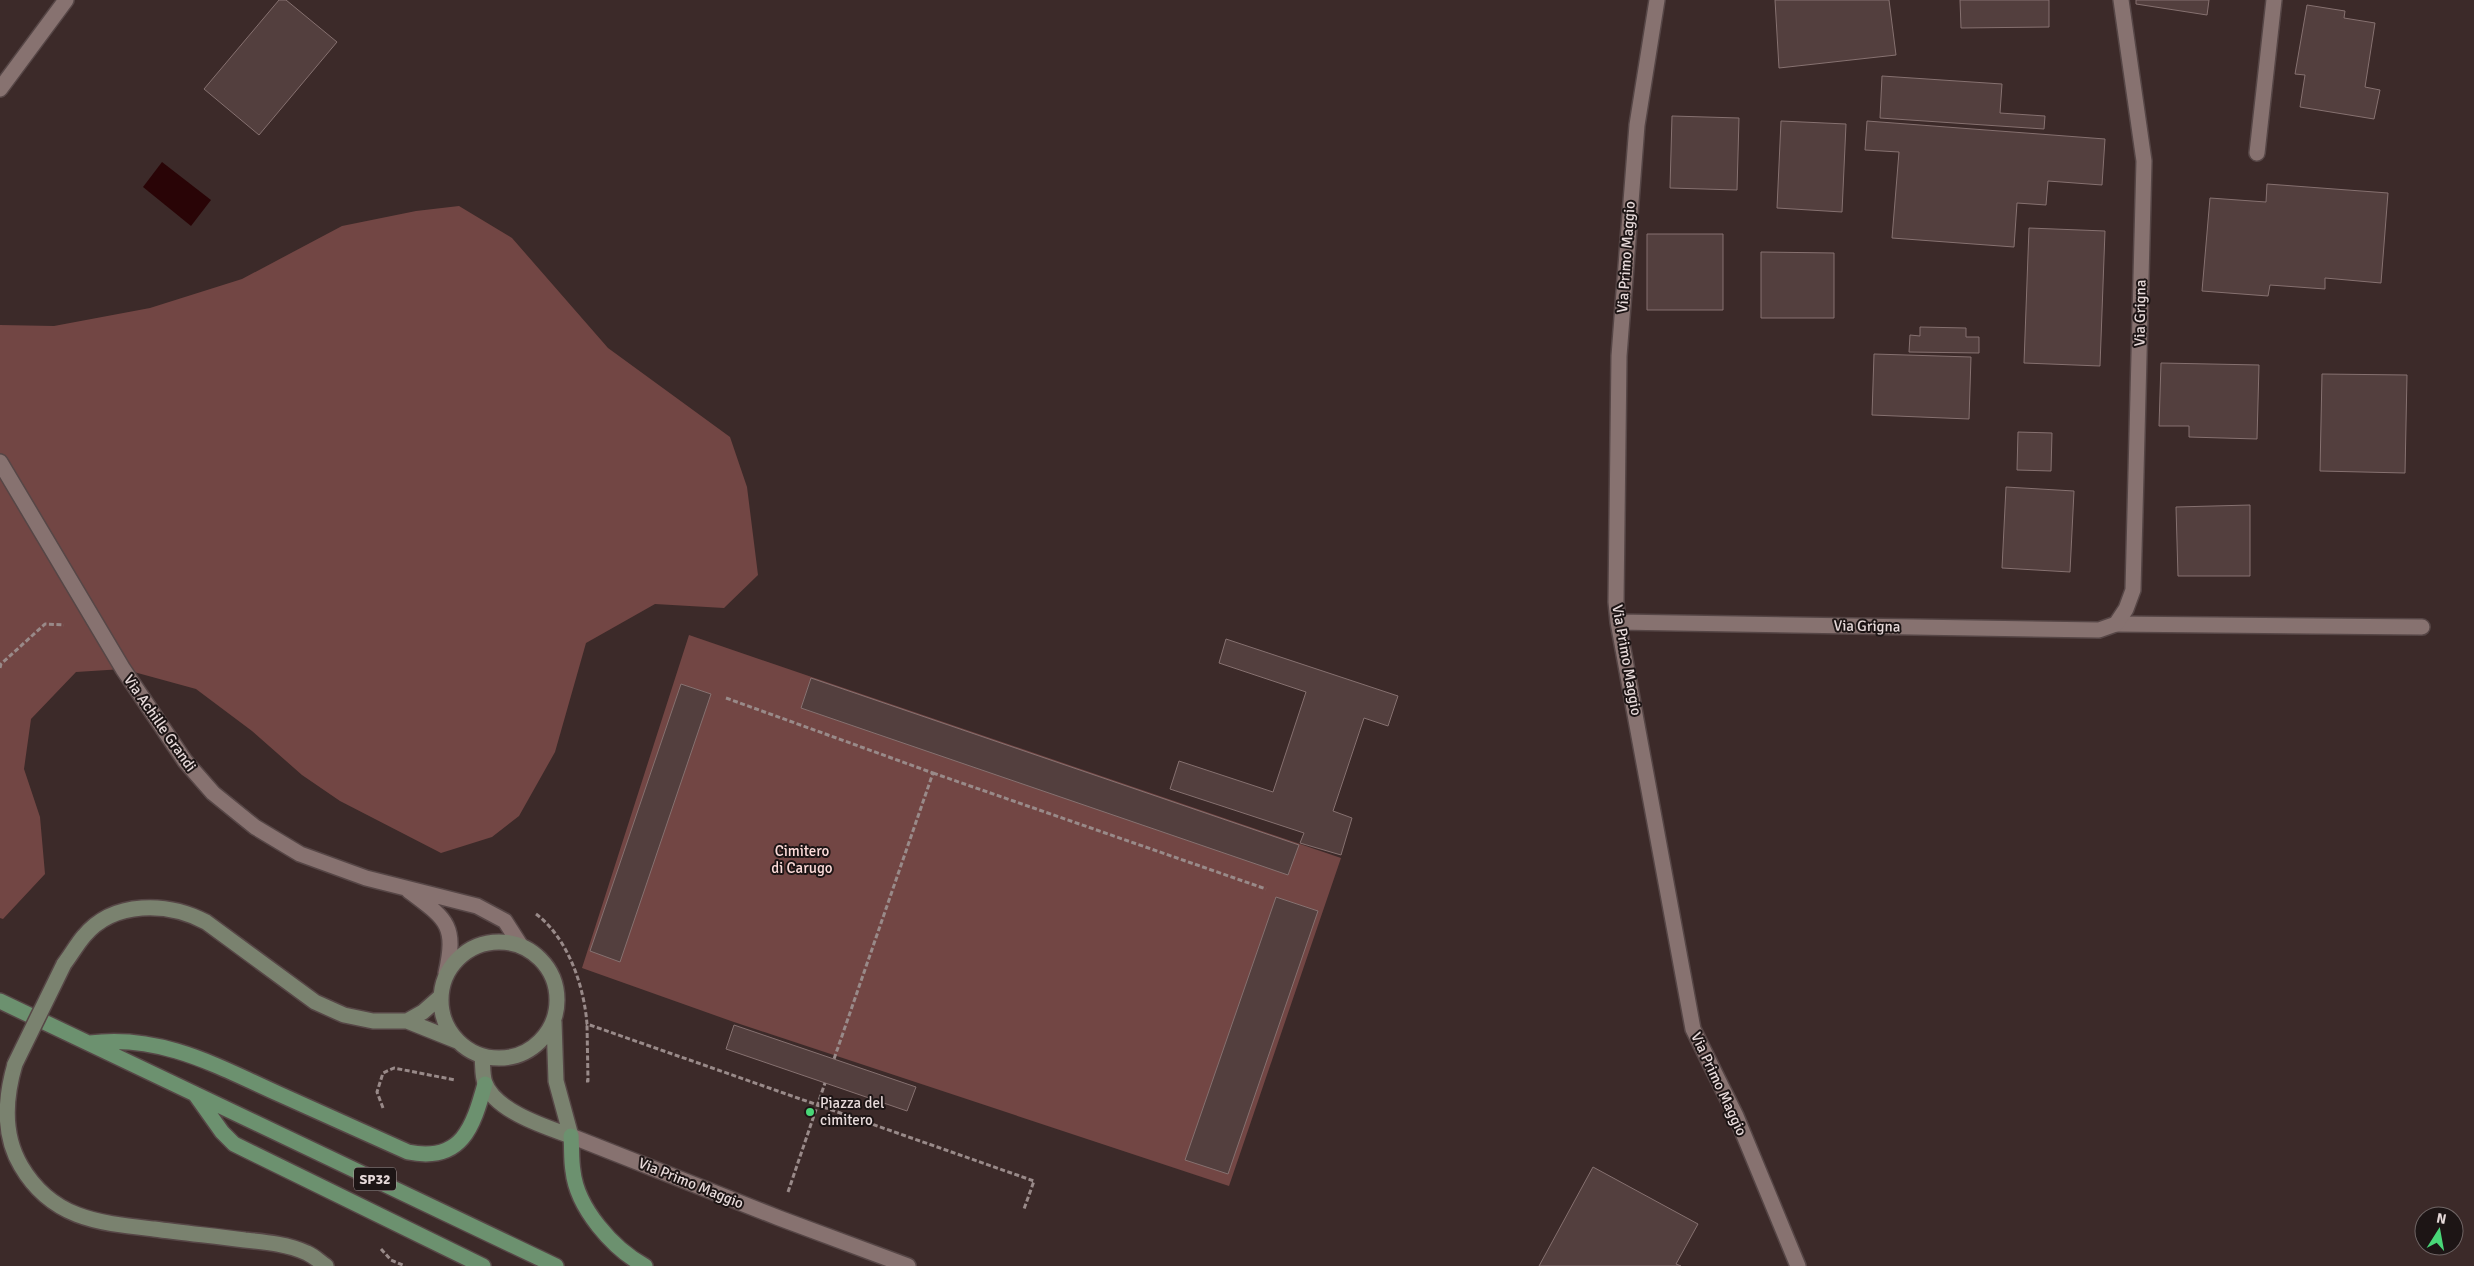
<svg xmlns="http://www.w3.org/2000/svg" width="2474" height="1266" font-family="Signika,sans-serif">
  <style>
    .green { fill: #724644 }
    .water { fill: #290406 }
    .building { fill: #533f3e; stroke: #867170 }
    .lines { fill: none; stroke-linecap: round; stroke-linejoin: round }
    .lane-casing { stroke: #564646; stroke-width: 18 }
    .street-casing { stroke: #564646; stroke-width: 18 }
    .secondary-casing { stroke: #564646; stroke-width: 18 }
    .primary-casing { stroke: #564646; stroke-width: 18 }
    .path { stroke: #998a89; stroke-width: 3; stroke-dasharray: 5 2.5; stroke-linecap: butt }
    .lane { stroke: #877270; stroke-width: 15 }
    .street { stroke: #877270; stroke-width: 15 }
    .secondary { stroke: #7a826f; stroke-width: 15 }
    .primary { stroke: #6c916f; stroke-width: 15 }
    .secondary-bridge-casing { stroke: #564646; stroke-width: 18; stroke-linecap: butt }
    .secondary-bridge { stroke: #7a826f; stroke-width: 15 }
    .poi-dot { fill: #49d778; stroke: #1d1515; stroke-width: 2 }
    .labels { text-anchor: middle; dominant-baseline: central; stroke-width: 4; stroke-linejoin: round; paint-order: stroke }
    .shield { fill: #1d1515; stroke: #aa9f9f; stroke-width: 1 }
    .shield-label { font-size: 14px; font-weight: bold; fill: #e7dada }
    .street-label { font-size: 15px; fill: #e7dada; stroke: #1d1515 }
    .park-label { font-size: 15px; fill: #fcdbd9; stroke: #1d1515 }
    .poi-label { font-size: 15px; fill: #e7dada; stroke: #1d1515; text-anchor: start }
  </style>
  <rect width="100%" height="100%" fill="#3c2a29"/>
  <path class="green" d="M459 206 512 238 608 348 730 437 747 487 758 575 724 608 655 604 586 643 555 752 519 816 492 837 441 853 340 801 302 775 252 731 196 689 123 669 76 672 31 719 24 769 40 817 45 874 3 919 0 918V325L54 326 150 308 242 279 342 226 416 211Z
    M689 635 1341 858 1229 1186 731 1021 582 968Z"/>
  <path class="water" d="M162 162 211 200 191 226 143 187Z"/>
  <path class="building" d="M279 0H286L337 42 259 135 204 89Z
    M1775 0H1889L1896 55 1779 68Z
    M1960 0H2049V27L1961 28Z
    M2136 0H2209L2207 15 2136 4Z
    M2307 5 2345 11 2344 18 2375 23 2365 87 2380 90 2374 119 2300 107 2305 75 2295 74Z
    M1882 76 2002 84 2000 113 2045 116 2044 129 1880 118Z
    M1672 116 1739 118 1737 190 1670 188Z
    M1781 121 1846 124 1842 212 1777 208Z
    M1867 121 2105 139 2102 185 2048 181 2046 205 2017 203 2014 247 1892 238 1899 152 1865 150Z
    M2267 184 2388 193 2381 283 2325 278V289L2270 285 2268 296 2202 291 2210 198 2266 202Z
    M2029 228 2105 231 2100 366 2024 363Z
    M1647 234H1723V310H1647Z
    M1761 252 1834 253V318H1761Z
    M1920 327 1966 328V337H1979V353L1909 352 1910 335 1920 336Z
    M1874 354 1971 357 1969 419 1872 415Z
    M2161 363 2259 365 2257 439 2189 437V426H2159Z
    M2322 374 2407 375 2405 473 2320 471Z
    M2018 432 2052 433 2051 471 2017 470Z
    M2006 487 2074 491 2070 572 2002 568Z
    M2250 505V576H2178L2176 507Z
    M1226 639 1398 696 1388 726 1364 718 1333 811 1352 818 1341 855 1300 843 1304 833 1170 789 1179 761 1273 792 1306 692 1219 663Z
    M811 678 1299 845 1288 875 801 708Z
    M681 684 711 694 620 962 590 951Z
    M1276 897 1318 911 1228 1174 1185 1160Z
    M734 1025 916 1087 907 1111 726 1049Z
    M1593 1167 1698 1224 1676 1264 1681 1266H1539Z"/>
  <g class="lines">
    <defs>
      <path id="lane" d="M2116 624 2422 627"/>
      <path id="street" d="M1657 0 1637 125 1619 356 1616 602 1618 622 1693 1029 1736 1116 1798 1266
        M0 89 66 0
        M2257 153 2274 0
        M0 462 123 669 185 761 213 793 255 827 300 854 366 878 477 906 505 921 521 946
        M1618 622 2099 630 2116 624 2126 609 2133 590 2144 161 2121 0
        M409 891C446 919 457 924 446 973
        M571 1136 779 1218 908 1266"/>
      <path id="secondary" d="M441 1000a58 58 0 1 1 116 0a58 58 0 1 1-116 0Z
        M64 964C71 955 77 944 84 936 114 900 168 902 206 922L315 1002 344 1015 373 1021H407L457 1041
        M407 1021 423 1012 440 997
        M554 1022 556 1081 571 1136
        M482 1056C483 1064 482 1075 485 1083 495 1111 546 1127 571 1136
        M15 1064C5 1098 2 1134 21 1166 52 1219 99 1223 154 1229 184 1233 214 1236 245 1240 265 1242 288 1244 307 1253 314 1256 320 1262 326 1266"/>
      <path id="primary" d="M0 1001 556 1266
        M90 1043C161 1034 217 1066 279 1094 322 1113 365 1133 408 1152 462 1163 473 1127 485 1084
        M195 1094 222 1132 234 1144 483 1266
        M571 1136C572 1148 571 1159 573 1171 577 1208 613 1249 645 1266"/>
    </defs>
    <use href="#lane" class="lane-casing"/>
    <use href="#street" class="street-casing"/>
    <use href="#secondary" class="secondary-casing"/>
    <use href="#primary" class="primary-casing"/>
    <path class="path" d="M0 668 1 664 45 624 64 625
      M726 698 933 773 834 1059
      M933 773 1266 889
      M536 914C568 938 584 986 587 1024L1034 1181 1024 1209
      M586 1081H588L587 1024
      M383 1108 377 1092 383 1073 394 1068 455 1080
      M788 1192 825 1083
      M381 1249 391 1260 405 1266"/>
    <use href="#lane" class="lane"/>
    <use href="#street" class="street"/>
    <use href="#secondary" class="secondary"/>
    <use href="#primary" class="primary"/>
    <defs>
      <path id="secondary-bridge" d="M15 1064 64 964"/>
    </defs>
    <use href="#secondary-bridge" class="secondary-bridge-casing"/>
    <use href="#secondary-bridge" class="secondary-bridge"/>
  </g>
  <circle class="poi-dot" cx="810" cy="1112" r="5"/>
  <g class="labels">
    <rect class="shield" x="354" y="1167.5" width="42" height="23" rx="4"/>
    <g class="shield-label">
      <text x="375" y="1179">SP32</text>
    </g>
    <g class="street-label">
      <text transform="translate(1626 257) rotate(-86)">Via Primo Maggio</text>
      <text transform="translate(2140 313) rotate(-89)">Via Grigna</text>
      <text transform="translate(1867 626) rotate(1)">Via Grigna</text>
      <text transform="translate(1627 660) rotate(80)">Via Primo Maggio</text>
      <text transform="translate(160 723) rotate(55)">Via Achille Grandi</text>
      <text transform="translate(1719 1084) rotate(65)">Via Primo Maggio</text>
      <text transform="translate(691 1183) rotate(22)">Via Primo Maggio</text>
    </g>
    <g class="park-label">
      <text x="802" y="851">Cimitero<tspan x="802" dy="17">di Carugo</tspan></text>
    </g>
    <g class="poi-label">
      <text x="820" y="1103">Piazza del<tspan x="820" dy="17">cimitero</tspan></text>
    </g>
  </g>
  <g transform="translate(2439 1231) rotate(11)"><circle r="24" fill="#1d1515" stroke="#6e6464"/>
  <path d="M0-4L9 19L0 12L-9 19Z" fill="#49d778"/>
  <text y="-8" font-size="14" font-weight="bold" text-anchor="middle" fill="#e7dada">N</text>
  </g>
</svg>
